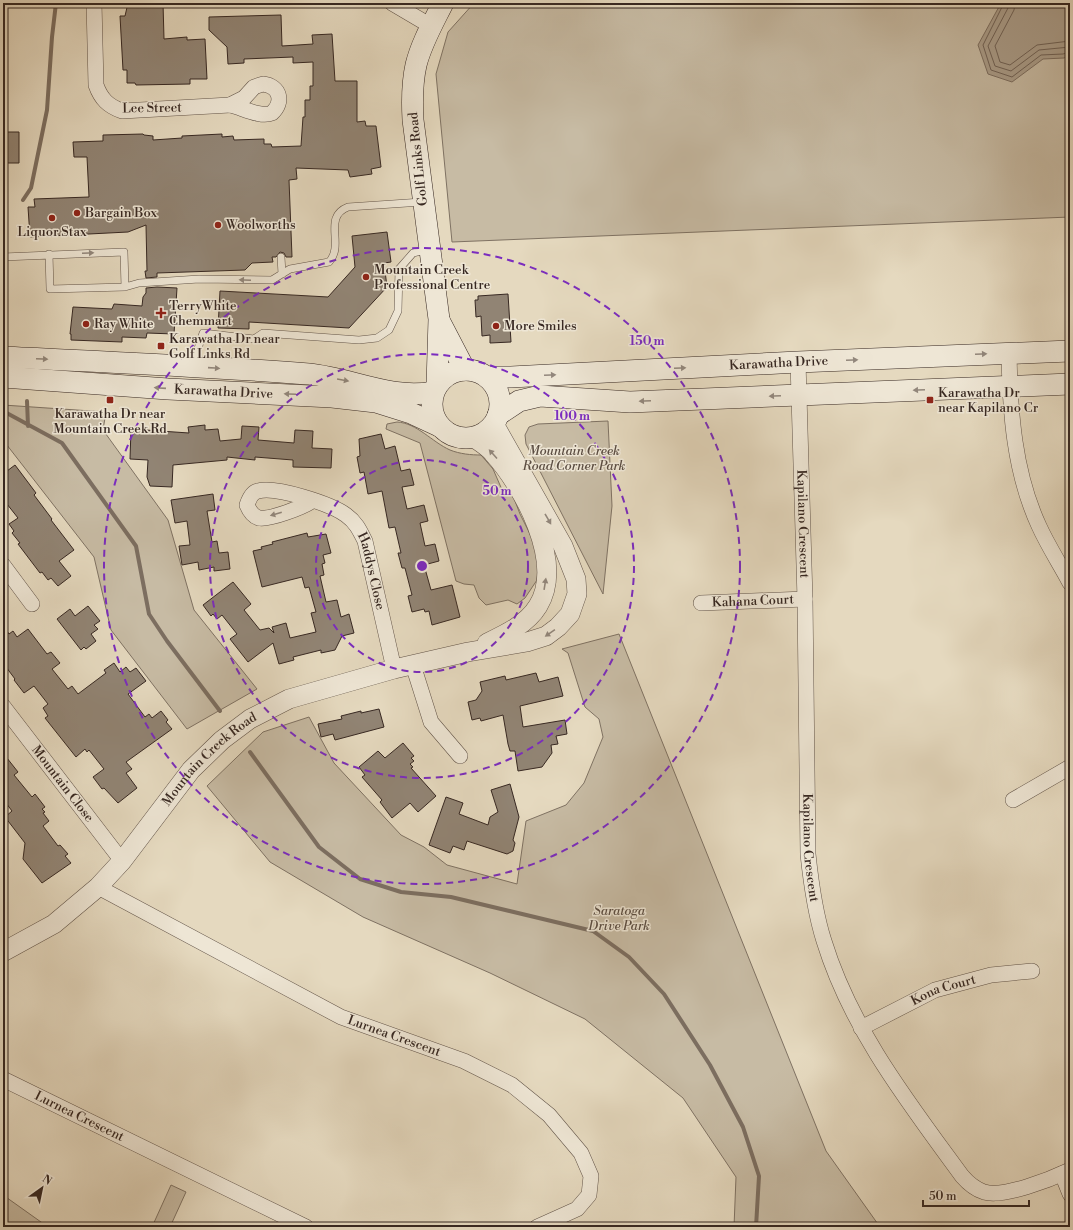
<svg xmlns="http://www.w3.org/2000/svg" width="1073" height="1230" font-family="'Libre Bodoni',serif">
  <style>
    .green { fill: #c7bba4; stroke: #7f7263 }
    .water { fill: #aa9d8a; stroke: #7c6e60 }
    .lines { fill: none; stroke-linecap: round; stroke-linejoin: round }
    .shore { stroke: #706256; stroke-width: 1 }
    .stream { stroke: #7c6e60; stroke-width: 4 }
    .building { fill: #918474; stroke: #372822 }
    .service-casing { stroke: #625449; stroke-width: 8 }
    .minor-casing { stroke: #625449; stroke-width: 16 }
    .tertiary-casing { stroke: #625449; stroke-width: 20 }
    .secondary-casing { stroke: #372822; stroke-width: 22 }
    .service { stroke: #eee6d5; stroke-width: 7 }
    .minor { stroke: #eee6d5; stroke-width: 15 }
    .tertiary { stroke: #eee6d5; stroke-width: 19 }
    .secondary { stroke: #eee6d5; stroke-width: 21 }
    .oneway { fill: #92877c }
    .ring { fill: none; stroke: #7b2cbf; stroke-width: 2; stroke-dasharray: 7 5 }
    .poi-dot { fill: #8f2418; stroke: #eee6d5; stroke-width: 1.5 }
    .labels { text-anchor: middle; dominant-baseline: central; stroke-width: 3; stroke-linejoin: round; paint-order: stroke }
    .street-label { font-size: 13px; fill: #372822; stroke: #eee6d5 }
    .poi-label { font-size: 13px; fill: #372822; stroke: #eee6d5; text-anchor: start }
    .park-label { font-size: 13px; font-style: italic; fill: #5b4d42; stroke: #eee6d5 }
    .centre { fill: #7b2cbf; stroke: #eee6d5; stroke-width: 2 }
    .ring-label { font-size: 12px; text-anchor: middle; font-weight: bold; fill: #7b2cbf; stroke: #eee6d5; stroke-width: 3; stroke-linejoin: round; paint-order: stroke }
  </style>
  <rect width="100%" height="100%" fill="#e5d9bf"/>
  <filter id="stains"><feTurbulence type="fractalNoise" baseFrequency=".005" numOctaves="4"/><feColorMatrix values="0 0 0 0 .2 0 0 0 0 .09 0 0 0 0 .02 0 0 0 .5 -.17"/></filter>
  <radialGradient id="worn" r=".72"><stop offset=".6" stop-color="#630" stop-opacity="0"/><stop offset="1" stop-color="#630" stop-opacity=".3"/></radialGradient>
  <path class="green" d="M474 3H1070V217L452 242 436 74 448 32Z
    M3 405 106 412 103 430 168 520 194 610 257 689 187 729 111 630 94 557 3 440Z
    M608 421 612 506 603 594 526 444 525 435 529 427 538 424Z
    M397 422C417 423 432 442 450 450 460 454 471 455 481 455L493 469 503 492 512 493 520 514 540 554 537 580 525 598 517 604 508 600 486 605 479 598 474 585 464 584 456 581 420 443 386 429 387 424Z
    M619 634 826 1151 880 1227H734L736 1177 683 1098 585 1019 490 973 363 917 270 862 207 786 263 732 309 717 334 763 401 835 424 847 447 865 517 884 526 821 566 805 584 783 603 737 599 719 585 707 568 653 562 649Z
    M171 1185 186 1192 170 1227H152Z
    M3 1195 48 1227H3Z"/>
  <path class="water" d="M1001 3H1070V55L1064 58 1043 59 1012 82 988 74 978 45Z"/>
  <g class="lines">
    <path class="shore" d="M1004 3 983 45 991 70 1012 77 1041 55 1063 54 1070 52
      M1009 3 1008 8 988 46 995 66 1011 71 1039 50 1070 47
      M1015 3 1014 10 995 46 1000 62 1010 65 1037 45 1070 41"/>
    <path class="stream" d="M23 200 31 188 47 110 52 37 56 3
      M27 401 28 426
      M3 411 62 443 136 546 149 614 167 641 220 711
      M250 752 319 847 360 879 401 892 451 897 593 931 629 957 664 994 710 1065 743 1127 759 1176 756 1227"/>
  </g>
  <path class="building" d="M128 3H163L164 39 187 37V40L205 39 207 79H190V84L136 85 135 83H127V70H123L120 16H125Z
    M281 15 282 46 313 44 312 35 332 34 335 81H357V122L365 121 366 126H376L381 167 371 169 372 174 350 177 348 170 296 168 297 179 289 180 292 257H286L284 253 280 252 276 257H272L273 262 252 263 245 270 157 273V277L146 278 145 271H147L146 225 128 232 30 237 28 207H35L34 199 89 197 87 157H74L73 142 103 141V135L143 134 144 135 153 136V140L182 138V136L222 134V137L233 136 234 140 264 139V144H271L272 147 301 146 303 117H305V100H310V86H313V62L293 63V57L244 59V63L228 64 227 47 209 30V17Z
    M3 132H19V163H3Z
    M387 232 391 262 384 263 387 287 349 328 249 322V329L218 328 220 291 328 297 355 267 352 236Z
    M157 287 177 288 174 334 147 333 146 338 122 337V342L71 340V334H70L73 307 112 309 114 304 142 306 143 297 146 293V288Z
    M508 294 511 342 490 343V335L482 336 481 316 476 317 475 300H478V296Z
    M205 425V430L218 429 220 441 241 439 242 426 259 427 258 440 294 443 295 430 313 431 312 448 332 449 331 468 293 467V460L255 457V460L227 457V460L173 465 172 487 150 486 147 477 148 460 130 459 131 429 189 433 188 427Z
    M381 434 385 449 395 446 401 471 410 469 414 485 402 487 407 509 424 505 428 521 420 523 425 546 435 544 439 561 424 565 431 590 452 585 460 617 432 625 429 611 425 612 424 609 412 612 408 596 412 595 405 568H402L398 553H401L395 527 389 528 382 491 368 494 364 472 360 473 357 457 360 456 359 439Z
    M15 465 36 493 34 495 52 519 51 520 74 550 59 561 71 576 58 586 51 578 48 580 42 572 40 573 18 544 20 543 12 533 14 531 9 524 18 518 3 499V474Z
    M213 494 215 510 207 511 212 542 217 541 219 553 228 552 230 569 214 571V567L199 570 198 562 182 565 179 546 190 545 187 521 175 523 171 500Z
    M307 533 308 537 326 534 331 553 323 555 325 563 322 564 324 575 320 576 326 602 337 600 341 617 349 614 354 633 342 636 335 650 321 653V650L293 657 294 660 279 664 273 643 248 662 230 639 237 634 222 615 217 619 213 614 211 616 203 605 233 582 251 604 244 610 260 630 269 628 274 633 272 627 286 623 290 638 316 632 311 613 316 612 309 587 305 588 302 577 262 587 253 551 262 549 261 547 273 544 272 542Z
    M88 606 100 621 94 625 98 629 91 634 96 641 86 649 84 647 81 650 57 619 70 609 75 616Z
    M3 625 9 634 13 631 17 637 28 629 47 654 51 652 60 663 52 669 68 689 72 686 78 694 106 673 104 670 114 663 120 672 126 667 130 672 136 668 146 681 128 694 145 717 149 714 152 718 161 711 168 720 166 722 172 729 126 762 132 769 126 773 137 788 118 803 104 788 102 789 93 777 104 769 89 750 87 752 85 749 76 757 45 718 48 716 43 708 48 704 34 686 24 693 14 680 15 679 3 663V660L8 657 3 651Z
    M536 673 539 682 558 677 563 696 520 706 523 727 565 720 567 734 556 736 558 744 551 745 552 753 542 767 518 771 515 751H510L508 744 503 715 481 721 480 718 472 720 468 702 476 700 482 691 480 682 505 676 506 680Z
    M379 709 384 727 335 740 333 734 321 737 318 724 342 719 341 716 361 711V713Z
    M403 743 414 756 411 758 414 761 410 764 413 767 411 768 436 796 418 812 410 803 392 818 380 802 382 800 362 777 365 775 359 767 378 751 385 758Z
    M3 753 18 772 14 775 32 797 35 794 45 807 42 809 45 812 43 813 49 821 43 826 58 846 60 845 68 854 65 856 71 863 42 883 23 859 25 843 5 817 12 811 3 799Z
    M510 784 519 817 513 840 515 843 513 851 507 854 467 841 464 850 453 846 450 853 429 845 446 797 463 803 459 814 488 825 490 817 498 812 491 790Z"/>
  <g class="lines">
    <defs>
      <path id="service" d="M3 257 124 252 125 287 50 289 49 254
        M281 257 282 274
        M125 287 139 283 199 279 272 280 290 269 329 262C345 245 322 217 348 207L422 202
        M193 364 203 333 254 339 263 333 359 340 377 338 389 330 398 311 399 269 413 253 429 249"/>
      <g id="minor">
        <path d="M94 3 96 85C101 99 108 106 122 111L230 105"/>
        <path d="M392 3 431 26"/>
        <path d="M263 84C280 86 284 102 272 113 261 118 243 108 230 105L244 98 254 87Z"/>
        <path d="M1009 353C1010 412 1014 472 1039 526 1048 546 1060 564 1070 583"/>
        <path id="s1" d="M798 362 805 599 808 854C811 883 815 913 824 941 851 1029 908 1102 962 1176 968 1183 975 1189 984 1192 1004 1198 1051 1179 1070 1170"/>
        <path id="s2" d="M312 501C303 507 270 520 259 518 252 516 249 510 247 505 249 499 252 492 258 491 276 486 331 504 346 515 356 522 360 531 365 541L394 669"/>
        <path d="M3 565 32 604"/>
        <path id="s3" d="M701 603 805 599"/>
        <path d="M413 665 431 722 460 756"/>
        <path id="s4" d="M3 706 122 861"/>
        <path d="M1013 800 1070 767"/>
        <path id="s5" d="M98 887 341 1017 464 1061 512 1085 549 1115 581 1153 591 1176 589 1195 577 1209 537 1227"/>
        <path id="s6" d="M861 1028 935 990 991 975 1032 971"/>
        <path id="s7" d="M3 1079 306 1227"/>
        <path d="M1062 1174 1070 1194"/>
      </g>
      <g id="tertiary">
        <path d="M474 438C480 442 488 447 493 453 523 486 565 562 538 606 527 624 506 634 487 643"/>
        <path id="s8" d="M3 952 54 924 98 887 122 861 191 770 222 740 250 719 289 699 394 669 468 652 527 642 546 636 558 627 570 614 577 594 576 579 563 546 494 424"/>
      </g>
      <g id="secondary">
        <path d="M440 322 465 370"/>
        <path d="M3 357C105 362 207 366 309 374 350 378 391 400 433 392"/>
        <circle cx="466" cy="404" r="34"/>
        <path id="s9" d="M3 377 168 389 332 397 376 402 411 413 439 426"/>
        <path id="s10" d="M487 377H511L798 362 1070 351"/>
        <path d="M437 385 439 319 413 120C412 102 412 83 416 65 421 44 433 23 443 3"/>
        <path d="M498 415 519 401 540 396 630 402 1070 384"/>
      </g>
    </defs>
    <use href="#service" class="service-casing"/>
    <use href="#minor" class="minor-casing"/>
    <use href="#tertiary" class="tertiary-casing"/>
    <use href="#secondary" class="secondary-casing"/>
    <use href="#service" class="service"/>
    <use href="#minor" class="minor"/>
    <use href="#tertiary" class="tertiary"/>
    <use href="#secondary" class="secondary"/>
  </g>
  <defs><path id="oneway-solid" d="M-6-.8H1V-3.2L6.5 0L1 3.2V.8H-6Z"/></defs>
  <g class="oneway">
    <use href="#oneway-solid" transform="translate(88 253) rotate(-2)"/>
    <use href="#oneway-solid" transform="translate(245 280) rotate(-178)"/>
    <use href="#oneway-solid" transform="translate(981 354) rotate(-3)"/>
    <use href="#oneway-solid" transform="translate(42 359) rotate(3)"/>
    <use href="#oneway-solid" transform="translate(852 360) rotate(-3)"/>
    <use href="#oneway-solid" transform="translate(214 368) rotate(4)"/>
    <use href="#oneway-solid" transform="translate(680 368) rotate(-3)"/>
    <use href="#oneway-solid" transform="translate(550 375) rotate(-3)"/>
    <use href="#oneway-solid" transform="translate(343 380) rotate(10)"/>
    <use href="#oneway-solid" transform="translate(160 388) rotate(-176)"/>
    <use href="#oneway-solid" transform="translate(919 390) rotate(177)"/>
    <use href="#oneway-solid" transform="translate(290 394) rotate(-177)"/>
    <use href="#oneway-solid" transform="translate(775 396) rotate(178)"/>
    <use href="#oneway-solid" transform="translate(645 401) rotate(178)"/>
    <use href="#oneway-solid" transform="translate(493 454) rotate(-132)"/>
    <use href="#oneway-solid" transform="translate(276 514) rotate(164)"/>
    <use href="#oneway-solid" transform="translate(548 519) rotate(60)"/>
    <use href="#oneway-solid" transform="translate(545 584) rotate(-81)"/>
    <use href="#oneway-solid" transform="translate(550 633) rotate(145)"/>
  </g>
  <g class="ring">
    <circle cx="422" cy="566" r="106"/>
    <circle cx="422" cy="566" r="212"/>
    <circle cx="422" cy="566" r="318"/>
  </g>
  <g class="poi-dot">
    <circle cx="77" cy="213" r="4"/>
    <circle cx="52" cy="218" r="4"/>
    <circle cx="218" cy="225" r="4"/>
    <circle cx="366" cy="277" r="4"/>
    <path d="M159 307h4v4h4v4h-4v4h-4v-4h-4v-4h4z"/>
    <circle cx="86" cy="324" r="4"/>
    <circle cx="496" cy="326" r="4"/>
    <rect x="157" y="342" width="8" height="8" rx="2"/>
    <rect x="106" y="396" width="8" height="8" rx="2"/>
    <rect x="926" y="396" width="8" height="8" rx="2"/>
  </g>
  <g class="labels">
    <g class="street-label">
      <text transform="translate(152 108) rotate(-1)">Lee Street</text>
      <text transform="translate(418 159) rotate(-96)">Golf Links Road</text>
      <text stroke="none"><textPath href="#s10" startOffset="292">Karawatha Drive</textPath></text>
      <text stroke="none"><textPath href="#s9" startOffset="221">Karawatha Drive</textPath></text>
      <text stroke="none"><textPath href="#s1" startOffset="162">Kapilano Crescent</textPath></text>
      <text stroke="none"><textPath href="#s2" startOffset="249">Haddys Close</textPath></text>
      <text stroke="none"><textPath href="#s3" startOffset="52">Kahana Court</textPath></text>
      <text stroke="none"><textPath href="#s8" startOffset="286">Mountain Creek Road</textPath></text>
      <text stroke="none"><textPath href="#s4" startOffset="98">Mountain Close</textPath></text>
      <text stroke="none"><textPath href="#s1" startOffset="486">Kapilano Crescent</textPath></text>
      <text stroke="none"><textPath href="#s6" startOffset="91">Kona Court</textPath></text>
      <text stroke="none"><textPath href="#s5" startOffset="332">Lurnea Crescent</textPath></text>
      <text stroke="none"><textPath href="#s7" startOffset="85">Lurnea Crescent</textPath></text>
    </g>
    <g class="poi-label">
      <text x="85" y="213">Bargain Box</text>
      <text x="226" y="225">Woolworths</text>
      <text x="52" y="232" text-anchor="middle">Liquor Stax</text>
      <text x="374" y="270">Mountain Creek<tspan x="374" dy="15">Professional Centre</tspan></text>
      <text x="169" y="306">TerryWhite<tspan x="169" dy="15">Chemmart</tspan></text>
      <text x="94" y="324">Ray White</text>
      <text x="504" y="326">More Smiles</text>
      <text x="169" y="339">Karawatha Dr near<tspan x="169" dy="15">Golf Links Rd</tspan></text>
      <text x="938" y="393">Karawatha Dr<tspan x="938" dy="15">near Kapilano Cr</tspan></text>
      <text x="110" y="414" text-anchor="middle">Karawatha Dr near<tspan x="110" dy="15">Mountain Creek Rd</tspan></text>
    </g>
    <g class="park-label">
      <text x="574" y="451">Mountain Creek<tspan x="574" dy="15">Road Corner Park</tspan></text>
      <text x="619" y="911">Saratoga<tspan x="619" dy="15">Drive Park</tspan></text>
    </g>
  </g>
  <circle cx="422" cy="566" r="6" class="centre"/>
  <g class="ring-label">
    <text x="647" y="345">150 m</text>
    <text x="572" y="420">100 m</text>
    <text x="497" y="495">50 m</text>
  </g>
  <rect width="1073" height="1230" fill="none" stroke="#e5d9bf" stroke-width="16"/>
  <rect x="4" y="4" width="1065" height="1222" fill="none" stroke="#372822" stroke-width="2"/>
  <rect x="8" y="8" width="1057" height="1214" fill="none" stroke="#372822"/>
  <g transform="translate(42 1188) rotate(33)" stroke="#eee6d5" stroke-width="3" paint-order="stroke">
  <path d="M0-3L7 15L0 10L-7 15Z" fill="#372822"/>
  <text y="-6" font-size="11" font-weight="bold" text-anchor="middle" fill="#372822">N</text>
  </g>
  <path d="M923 1200v6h106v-6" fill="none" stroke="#372822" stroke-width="2"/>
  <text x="929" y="1200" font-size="12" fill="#372822" stroke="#eee6d5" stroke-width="3" paint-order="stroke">50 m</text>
  <rect width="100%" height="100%" filter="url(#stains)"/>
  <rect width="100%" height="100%" fill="url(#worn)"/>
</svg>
